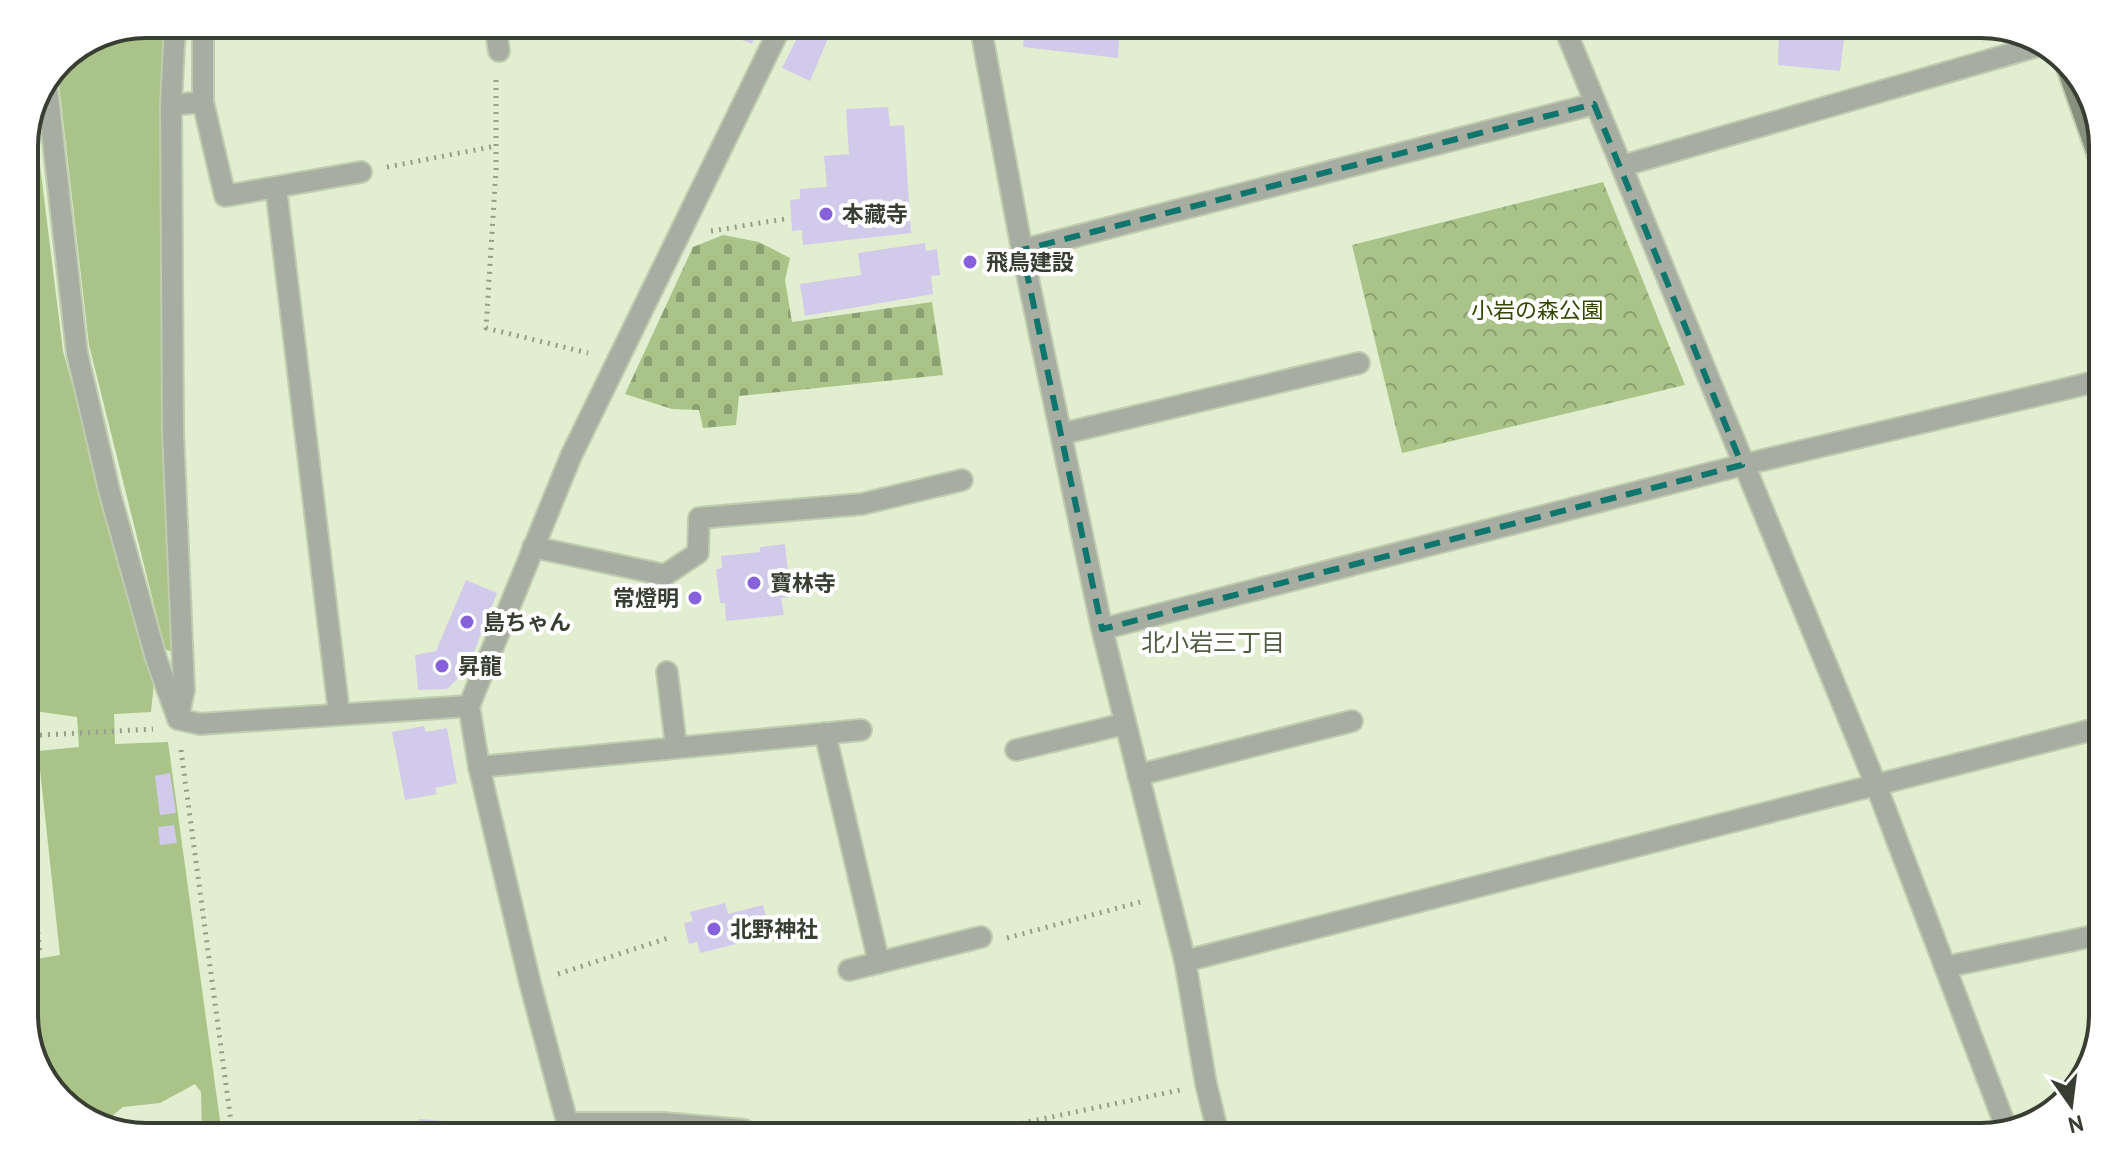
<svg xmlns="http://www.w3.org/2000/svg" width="2127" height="1161" font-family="'PT Sans','Noto Sans JP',sans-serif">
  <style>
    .grass { fill: #aac388 }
    .forest { fill: url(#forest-crowns) }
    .cemetery { fill: url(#cemetery-stones) }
    .building { fill: #d1caea }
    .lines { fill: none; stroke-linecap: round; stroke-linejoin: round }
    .lane-casing { stroke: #bfccb0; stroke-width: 24 }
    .street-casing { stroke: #bfccb0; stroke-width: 24 }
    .secondary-casing { stroke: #bfccb0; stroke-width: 24 }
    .path { stroke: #959e88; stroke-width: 5; stroke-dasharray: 2 6; stroke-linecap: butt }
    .lane { stroke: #a7ada0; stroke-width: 20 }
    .street { stroke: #a7ada0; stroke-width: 20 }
    .secondary { stroke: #87907d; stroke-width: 20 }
    .marked { fill: none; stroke: #0f766e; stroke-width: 6; stroke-dasharray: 16 10; stroke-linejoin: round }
    .poi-dot { fill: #8760db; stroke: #fff; stroke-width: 3 }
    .labels { text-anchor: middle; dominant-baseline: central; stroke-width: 8; stroke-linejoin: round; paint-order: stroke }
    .poi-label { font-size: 22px; font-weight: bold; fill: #393e32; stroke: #fff; text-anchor: start }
    .park-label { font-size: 22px; fill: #314700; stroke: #fff }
    .neighbourhood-label { font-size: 24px; fill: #515c42; stroke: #fff }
    .rim { fill: none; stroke: #393e32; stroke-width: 4 }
  </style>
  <defs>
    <pattern id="forest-crowns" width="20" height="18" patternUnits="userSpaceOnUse" patternTransform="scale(2)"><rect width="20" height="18" fill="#aac388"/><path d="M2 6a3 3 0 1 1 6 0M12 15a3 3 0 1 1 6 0" fill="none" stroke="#8ba070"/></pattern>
    <pattern id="cemetery-stones" width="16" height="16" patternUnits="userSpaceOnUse" patternTransform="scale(2)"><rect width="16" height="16" fill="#aac388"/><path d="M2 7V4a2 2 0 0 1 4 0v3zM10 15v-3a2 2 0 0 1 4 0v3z" fill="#8ba070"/></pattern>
  </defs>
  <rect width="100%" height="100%" fill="#e1efd0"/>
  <path class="grass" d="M146 24H164L161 101 164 447 172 652 165 649 89 345 57 67 60 60Z
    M34 117 63 351 154 683 151 712 114 714 115 744 168 742 222 1135 202 1134 201 1092 195 1084 160 1103 123 1107 101 1125 86 1121 41 1076 24 1022V961L60 955 38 751 79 747 77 717 34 711 24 614V139Z"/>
  <path class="forest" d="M1603 182 1685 385 1402 453 1352 245Z"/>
  <path class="cemetery" d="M723 235 759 242 790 258 785 280 792 322 932 302 943 375 739 396 736 425 703 428 699 410 672 409 625 394 693 247Z"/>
  <path class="building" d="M700 24H761L752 44Z
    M804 24 829 36 810 81 782 68Z
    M1026 24H1120L1118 58 1023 47Z
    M1779 24H1846L1840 71 1778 65Z
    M888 107 890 126 904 125 911 233 803 245 802 230 792 231 790 200 800 199V189L827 187 824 156 849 154 846 109Z
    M925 243 926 251 937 249 940 275 931 276 933 294 805 316 800 284 861 275 858 253Z
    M785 544 791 597 781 598 784 615 726 621 725 603H720L716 569 722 568 721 556 760 552V547Z
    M466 580 497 593 467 670 447 689 418 690 415 655 436 651Z
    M424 726 426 732 447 728 457 783 435 788 437 794 405 800 392 732Z
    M170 773 176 813 160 815 155 776Z
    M174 825 177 843 160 845 158 827Z
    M725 903 728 914 763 905 769 929 734 937 736 944 700 953 697 942 689 944 684 923 693 921 690 912Z
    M419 1119 609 1133 610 1137H418Z"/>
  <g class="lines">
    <defs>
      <path id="lane" d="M175 24 171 105 173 432 184 690 178 719
        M495 24 499 51
        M203 102V24
        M171 105 203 102 225 196 361 172
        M1622 166 2045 44
        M276 188 339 713
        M1061 434 1359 363
        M533 547 665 575 698 553 699 518 862 504 962 480
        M667 672 676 746
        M825 733 879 963
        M1016 750 1124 724
        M479 767 861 730
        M1138 775 1352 721
        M1945 967 2103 934
        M849 970 981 937
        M567 1123H663L744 1130"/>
      <path id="street" d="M980 24 1022 250 1102 629 1185 961 1206 1084 1219 1137
        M1563 24 1876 785 2007 1130
        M47 88 77 353 110 494 156 658 178 719 200 724 469 706
        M1022 250 1594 104
        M1102 629 1742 465 2103 380
        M1185 961 2103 727
        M571 1137 530 983 479 767 469 706 571 456 782 24"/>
      <path id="secondary" d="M2066 65 2103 170"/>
    </defs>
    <use href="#lane" class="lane-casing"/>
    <use href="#street" class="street-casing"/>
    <use href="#secondary" class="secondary-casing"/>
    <path class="path" d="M496 80V169L486 328 588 353
      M387 167 496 146
      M711 231 785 219
      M24 736 153 729
      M181 750 233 1137
      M24 797 40 954
      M1007 938 1140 902
      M558 974 671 937
      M910 1137 999 1128 1180 1090"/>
    <use href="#lane" class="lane"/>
    <use href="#street" class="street"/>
    <use href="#secondary" class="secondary"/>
  </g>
  <path class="marked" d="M1594 104 1742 465 1102 629 1022 250Z"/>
  <g class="poi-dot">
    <circle cx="826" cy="214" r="8"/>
    <circle cx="970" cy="262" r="8"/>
    <circle cx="754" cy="583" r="8"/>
    <circle cx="695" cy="598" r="8"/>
    <circle cx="467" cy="622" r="8"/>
    <circle cx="442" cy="666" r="8"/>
    <circle cx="714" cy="929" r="8"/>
  </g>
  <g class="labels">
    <g class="poi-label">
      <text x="842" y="214">本藏寺</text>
      <text x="986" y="262">飛鳥建設</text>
      <text x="770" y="583">寶林寺</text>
      <text x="679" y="598" text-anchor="end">常燈明</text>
      <text x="483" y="622">島ちゃん</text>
      <text x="458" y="666">昇龍</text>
      <text x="730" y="929">北野神社</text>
    </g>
    <g class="park-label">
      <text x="1537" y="310">小岩の森公園</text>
    </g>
    <g class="neighbourhood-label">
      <text x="1213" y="642">北小岩三丁目</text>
    </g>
  </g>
  <path d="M0 0H2127V1161H0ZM146 38H1981A108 108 0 0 1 2089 146V1015A108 108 0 0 1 1981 1123H146A108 108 0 0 1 38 1015V146A108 108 0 0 1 146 38Z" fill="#fff" fill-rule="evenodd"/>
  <path class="rim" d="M146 38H1981A108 108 0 0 1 2089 146V1015A108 108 0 0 1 1981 1123H146A108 108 0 0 1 38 1015V146A108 108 0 0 1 146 38Z"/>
  <g transform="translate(2071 1105) rotate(166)" stroke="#ffffff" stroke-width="6" paint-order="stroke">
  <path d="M0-6L14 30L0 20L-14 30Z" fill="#393e32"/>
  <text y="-12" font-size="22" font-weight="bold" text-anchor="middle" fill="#393e32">N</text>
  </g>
</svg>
